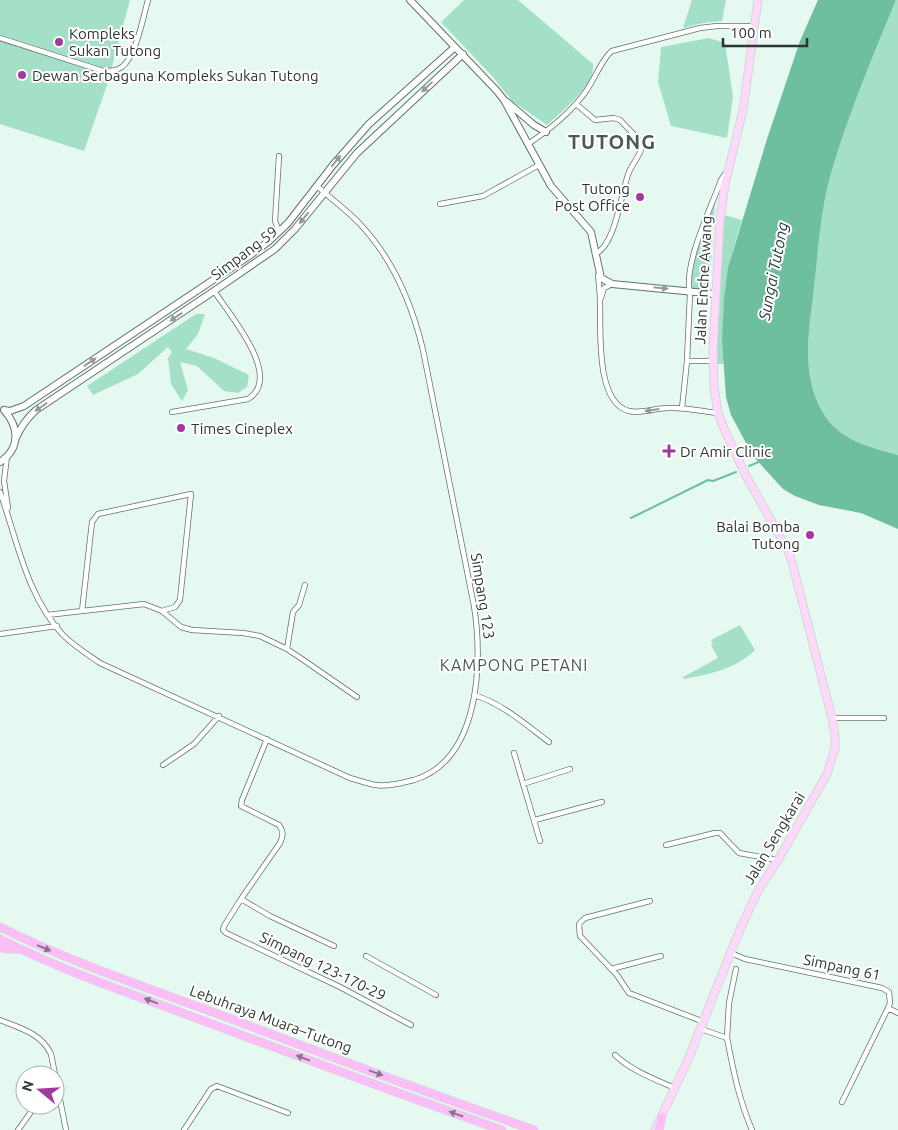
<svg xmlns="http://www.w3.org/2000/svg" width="898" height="1130" font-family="Ubuntu,sans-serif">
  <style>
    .green { fill: #a4e0c8 }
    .water { fill: #6ebea0 }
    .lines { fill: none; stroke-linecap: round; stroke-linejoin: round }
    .stream { stroke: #6ebea0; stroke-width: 2 }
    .street-casing { stroke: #61726b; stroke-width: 6 }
    .secondary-casing { stroke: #61726b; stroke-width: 8 }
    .primary-casing { stroke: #d5d7d6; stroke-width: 9 }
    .highway-casing { stroke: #d5d7d6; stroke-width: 9 }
    .street { stroke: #fff; stroke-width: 4.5 }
    .secondary { stroke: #fff; stroke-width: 6 }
    .primary { stroke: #fdd9fa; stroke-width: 7 }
    .highway { stroke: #fbbff7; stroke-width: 8 }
    .oneway { fill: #969a98 }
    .oneway2 { fill: #8a748b }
    .poi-dot { fill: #a13a9e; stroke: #fff; stroke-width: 2 }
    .labels { text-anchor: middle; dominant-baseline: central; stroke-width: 4; stroke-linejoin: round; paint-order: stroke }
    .poi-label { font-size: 15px; fill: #2e3632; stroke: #fff; text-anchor: start }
    .street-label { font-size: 15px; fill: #2e3632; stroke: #fff }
    .water-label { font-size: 16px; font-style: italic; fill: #163b2e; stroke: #fff }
    .neighbourhood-label { font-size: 16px; letter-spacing: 1px; fill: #4b5b54; stroke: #fff }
    .district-label { font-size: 20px; font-weight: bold; letter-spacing: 1px; fill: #4b5b54; stroke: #fff }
  </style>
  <rect width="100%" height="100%" fill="#e6f9f1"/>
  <path class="green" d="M0 0H130L107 85 84 151 0 124Z
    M464 0H518L593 64C596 84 561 113 547 125L512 101 493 77 441 22Z
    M692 0H726L722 21 703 23 683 28Z
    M896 0H898V455C869 447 838 440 822 411 802 376 808 335 813 297 818 255 820 210 832 170 849 112 873 56 896 0Z
    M709 38 725 43 733 97 727 138 671 126 658 82 661 47Z
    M715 204 709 293 689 291 693 265 700 240Z
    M724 215 742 220C726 269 720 313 724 364H715Z
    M196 314H205L198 334 186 349 214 358 249 375 247 387 238 393 224 391 197 366 180 362 188 390 182 401 171 384 168 358 172 352 168 347 138 374 93 395 87 386Z
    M740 625 755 650C736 669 710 674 684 679L683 677 718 658 711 645 713 644 711 640Z"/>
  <path class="water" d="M818 0H896C873 56 849 112 832 170 820 210 818 255 813 297 808 335 802 376 822 411 838 440 869 447 898 455V529L861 513 819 505 795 496 783 489 753 456 731 415 726 397 722 340 724 299 728 268 767 139 800 41Z"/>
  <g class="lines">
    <path class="stream" d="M749 466 761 461
      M631 518 708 480 713 481 736 472"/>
    <defs>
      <path id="street" d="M0 38 103 71C110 71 116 71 122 67 136 56 143 18 148 0
        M576 104 595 120 614 118 620 120 643 144C641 154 633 163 629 172 621 192 616 245 595 254
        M528 144C549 130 569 114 584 94 593 83 602 58 612 51L700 28 717 26H755
        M440 204 483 196 539 165
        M279 231 275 221 279 156
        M598 275C599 284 600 293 600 302 601 328 595 403 629 411 641 414 655 408 668 408 684 407 701 411 718 413
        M601 298 604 288 612 284
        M687 361H713
        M682 408 687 361 690 293C683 265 711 208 721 180L725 174
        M172 412 248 399C284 377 229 314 214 291
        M7 456 4 481 8 508
        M0 492C18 542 26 595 63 635 74 646 87 654 100 663L350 778C358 780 367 784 376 785 388 787 402 783 414 780 480 760 483 662 474 606L423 350C412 304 393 259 360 224 347 210 331 199 317 186
        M82 611 92 522 98 514 191 494 180 600 175 607 162 611
        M47 615 144 604 162 611 181 627 192 630 243 633 260 636 287 649 302 659 357 697
        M0 634 57 626
        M287 649 293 612 299 605 305 585
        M474 695C503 704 525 724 549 742
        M832 718H884
        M267 739 242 800 241 806 279 825C284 832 283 836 280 843L241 899 224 926 223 930 226 933 340 987 411 1025
        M514 753 540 841
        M163 765 194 744 219 716
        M523 784 570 769
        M535 820 602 802
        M666 845 715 833H720L739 853 778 860
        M241 899 270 916 334 946
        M650 901 585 918 579 924 580 936 617 975 629 993 704 1022
        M731 953 745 959 882 988 889 992 890 1003 888 1008 842 1102
        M366 956 436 995
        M611 969 661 956
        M888 1008 898 1013
        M0 1020C20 1028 41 1033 51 1054L66 1130
        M701 1029 727 1038C733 1069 739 1100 752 1130
        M727 1038 729 1003 736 969
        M615 1055C632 1071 654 1079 675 1088
        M18 1130 36 1105
        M184 1130 211 1089 217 1086 288 1113"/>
      <path id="secondary" d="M410 0 497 91 504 100 551 186 591 232 601 278 612 284 715 294
        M507 102 534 125 546 132
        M4 410 10 411 24 406 249 256 269 241 288 223 333 165 369 124 455 47
        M15 440C20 428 26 419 36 410L214 291 275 249 295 229 357 153 463 54
        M0 462C21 448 19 427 4 410"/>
      <path id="primary" d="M655 1130 687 1062 741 927 758 891 778 860 827 774 835 748V736L832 718 792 562 787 549 745 474 725 431 718 413 714 387 713 350 720 219 725 184 743 110 758 0"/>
      <path id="highway" d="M0 927C70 962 145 987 218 1014 323 1054 428 1093 534 1130
        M0 939C65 972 135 995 204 1021 303 1058 402 1095 502 1130
        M0 947 7 949H19
        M659 1130 662 1117"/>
    </defs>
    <use href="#street" class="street-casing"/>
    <use href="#secondary" class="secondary-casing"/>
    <use href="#primary" class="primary-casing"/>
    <use href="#highway" class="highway-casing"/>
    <use href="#street" class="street"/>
    <use href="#secondary" class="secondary"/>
    <use href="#primary" class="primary"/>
    <use href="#highway" class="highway"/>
  </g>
  <defs><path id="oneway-solid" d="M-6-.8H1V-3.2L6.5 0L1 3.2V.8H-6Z" transform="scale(1.25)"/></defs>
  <g class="oneway">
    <use href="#oneway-solid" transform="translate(427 87) rotate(137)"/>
    <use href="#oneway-solid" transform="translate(336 161) rotate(-51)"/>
    <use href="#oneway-solid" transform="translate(304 218) rotate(129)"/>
    <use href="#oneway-solid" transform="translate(661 288) rotate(6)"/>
    <use href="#oneway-solid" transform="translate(176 317) rotate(146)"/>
    <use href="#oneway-solid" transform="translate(90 362) rotate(-34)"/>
    <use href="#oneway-solid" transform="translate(41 407) rotate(145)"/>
    <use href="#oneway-solid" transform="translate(652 410) rotate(172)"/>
  </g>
  <g class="oneway2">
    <use href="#oneway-solid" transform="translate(44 948) rotate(23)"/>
    <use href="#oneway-solid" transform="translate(151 1001) rotate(-159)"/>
    <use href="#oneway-solid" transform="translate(303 1058) rotate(-159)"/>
    <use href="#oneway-solid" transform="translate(376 1073) rotate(20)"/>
    <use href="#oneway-solid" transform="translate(456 1114) rotate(-161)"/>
  </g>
  <g class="poi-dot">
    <circle cx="59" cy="42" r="5"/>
    <circle cx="22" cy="75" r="5"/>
    <circle cx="640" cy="197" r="5"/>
    <circle cx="181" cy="428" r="5"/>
    <path d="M666.5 443.5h5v5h5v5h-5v5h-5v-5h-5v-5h5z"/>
    <circle cx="810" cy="535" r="5"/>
  </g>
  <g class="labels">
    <g class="poi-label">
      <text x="69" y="33">Kompleks<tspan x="69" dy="17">Sukan Tutong</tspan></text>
      <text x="32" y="75">Dewan Serbaguna Kompleks Sukan Tutong</text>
      <text x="630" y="188" text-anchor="end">Tutong<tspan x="630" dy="17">Post Office</tspan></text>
      <text x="191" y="428">Times Cineplex</text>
      <text x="680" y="451">Dr Amir Clinic</text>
      <text x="800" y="526" text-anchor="end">Balai Bomba<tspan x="800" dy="17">Tutong</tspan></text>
    </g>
    <g class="street-label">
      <text transform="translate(244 253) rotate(-37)">Simpang 59</text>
      <text transform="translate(703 280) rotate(-87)">Jalan Enche Awang</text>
      <text transform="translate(483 596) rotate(81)">Simpang 123</text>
      <text transform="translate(774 838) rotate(-59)">Jalan Sengkarai</text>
      <text transform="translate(323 966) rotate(26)">Simpang 123-170-29</text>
      <text transform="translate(842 967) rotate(12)">Simpang 61</text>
      <text transform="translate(271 1019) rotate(20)">Lebuhraya Muara–Tutong</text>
    </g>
    <g class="water-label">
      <text transform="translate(773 271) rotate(-79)">Sungai Tutong</text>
    </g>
    <g class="neighbourhood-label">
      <text x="514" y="665">KAMPONG PETANI</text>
    </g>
    <g class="district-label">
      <text x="612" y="141">TUTONG</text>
    </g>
  </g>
  <g transform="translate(40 1090) rotate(288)"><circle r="24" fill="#ffffff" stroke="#abafad"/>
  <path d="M0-4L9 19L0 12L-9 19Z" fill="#a13a9e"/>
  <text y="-8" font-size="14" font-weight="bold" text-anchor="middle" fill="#2e3632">N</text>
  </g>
  <path d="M723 38v8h84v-8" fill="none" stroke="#2e3632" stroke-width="2.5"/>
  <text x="730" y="38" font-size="15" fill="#2e3632" stroke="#ffffff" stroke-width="4" paint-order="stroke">100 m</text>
</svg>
